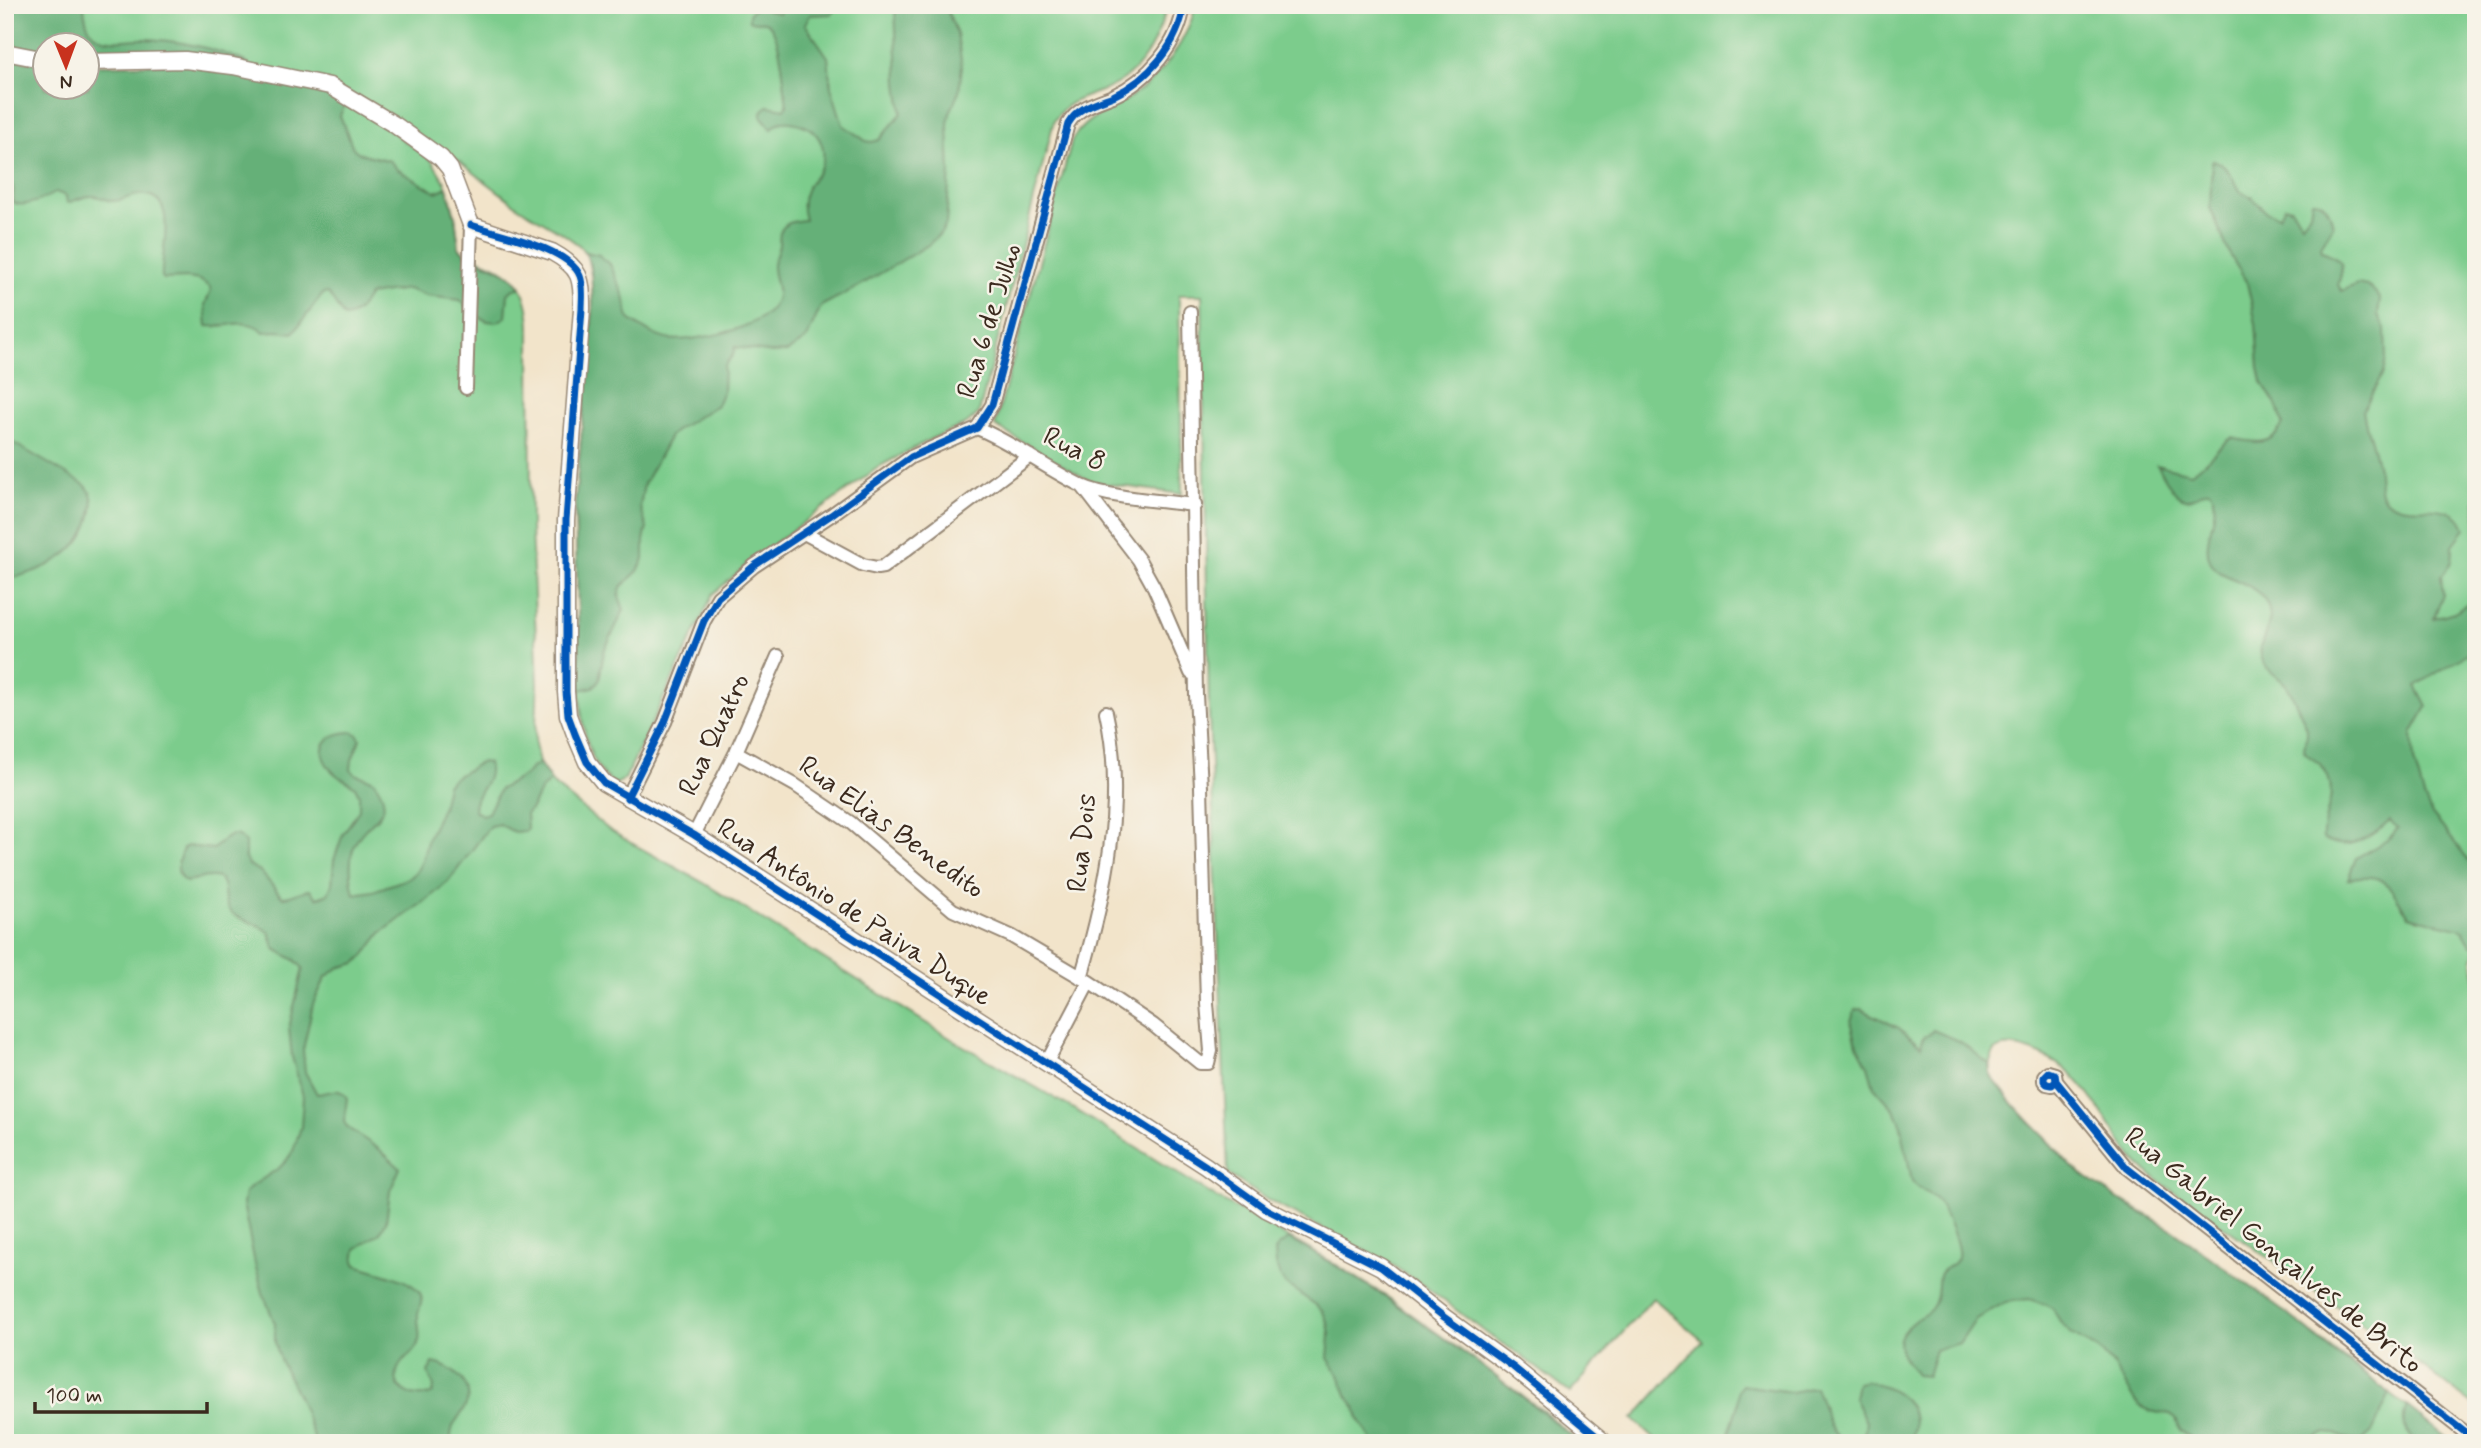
<svg xmlns="http://www.w3.org/2000/svg" width="2481" height="1448" font-family="Mynerve,sans-serif">
  <style>
    .green { fill: #7ccc8c; stroke: #5c7b55; stroke-width: 2 }
    .forest { fill: #65b078; stroke: #506d4b; stroke-width: 2 }
    .lines { fill: none; stroke-linecap: round; stroke-linejoin: round }
    .minor-casing { stroke: #968774; stroke-width: 16 }
    .tertiary-casing { stroke: #968774; stroke-width: 19 }
    .minor { stroke: #fff; stroke-width: 12 }
    .tertiary { stroke: #fff; stroke-width: 16 }
    .cycleway-casing { stroke: #f7f3e8; stroke-width: 11 }
    .cycleway { stroke: #0057b8; stroke-width: 7 }
    .labels { text-anchor: middle; dominant-baseline: central; stroke-width: 5; stroke-linejoin: round; paint-order: stroke }
    .street-label { font-size: 28px; fill: #3b2a1e; stroke: #f7f3e8 }
  </style>
  <rect width="100%" height="100%" fill="#f7f3e8"/>
  <filter id="ink" filterUnits="userSpaceOnUse"><feTurbulence type="fractalNoise" baseFrequency=".0143" numOctaves="2"/><feDisplacementMap in="SourceGraphic" scale="14" xChannelSelector="R" yChannelSelector="G"/><feConvolveMatrix kernelMatrix="1 2 1 2 8 2 1 2 1" color-interpolation-filters="sRGB"/></filter>
  <filter id="wash" filterUnits="userSpaceOnUse"><feTurbulence type="fractalNoise" baseFrequency=".00686" numOctaves="4" result="noise"/><feDisplacementMap in="SourceGraphic" scale="28" xChannelSelector="R" yChannelSelector="G"/><feGaussianBlur stdDeviation="1.57" result="paint"/><feColorMatrix in="noise" values="0 0 0 0 0 0 0 0 0 0 0 0 0 0 0 0 0 1.4 0 .05"/><feComposite in="paint" operator="in"/></filter>
  <g filter="url(#wash)">
    <rect width="100%" height="100%" fill="#f2e4ca"/>
    <path class="green" d="M5 5H1168C1156 42 1142 75 1104 90 1083 98 1065 101 1054 121L979 413 967 424 933 438 880 466 751 561 713 594 625 779 616 784C591 772 584 735 581 709L575 504 593 309V284L587 256 580 246 565 235 520 208 456 159 376 110 88 46H46Z
      M1196 5H2476V951L2473 961 2476 976V1407L2428 1370 2156 1179C2148 1172 2139 1165 2132 1157 2098 1114 2088 1071 2031 1051 2018 1047 2006 1043 1995 1051 1990 1059 1987 1067 1991 1076 2001 1098 2034 1125 2051 1143 2058 1151 2064 1159 2072 1167 2104 1196 2145 1210 2179 1235 2272 1302 2363 1372 2453 1443H1659L1633 1419 1703 1341 1653 1298 1570 1393 1516 1352 1489 1335 1426 1287 1389 1263 1269 1201 1228 1174 1209 715 1202 295H1179L1182 494 1092 482 995 426 1072 140C1085 117 1111 110 1132 96 1163 76 1187 40 1196 5Z
      M5 58 46 88 313 86 365 112 432 161 445 182 450 196 455 216 459 248C466 255 475 257 484 261 518 274 528 290 530 325L531 527 538 684 535 744 539 763 553 784 608 829 631 843 704 883 953 1040 1072 1108 1219 1199 1332 1262 1389 1298 1543 1411 1580 1443H5Z"/>
    <path class="forest" d="M5 5H84C84 15 87 29 95 35 105 43 126 40 138 39 169 38 222 49 249 64L88 56V46H46L45 54 5 47Z
      M783 5H840L832 14 810 15 805 24 828 57 831 87 843 125 866 141 872 142 879 140 902 113 898 83 895 5H945L957 34 962 66 959 91 950 113 948 124 950 171 946 224 941 233 928 245 856 288 821 306 807 338 787 352 772 353 735 347 733 355 724 366 723 391 717 405 678 429 670 436 644 484 640 507 647 528 644 540V559L638 571 621 587 619 596 624 610 604 651 599 681 593 687 580 690 575 504 593 309 591 266 585 252 599 255 610 264 624 296 629 319C641 327 653 336 667 339 693 343 759 329 773 306 783 291 772 279 773 264 774 259 777 254 778 249 780 244 779 238 780 233 784 222 795 221 805 220 802 210 801 202 805 193 807 185 812 180 817 174 832 150 819 126 791 122 782 121 777 122 772 129L761 116 763 110 768 106 785 109 787 105C784 89 782 28 765 22 759 20 755 24 749 20 748 13 751 10 757 7L779 13Z
      M5 58 45 64 46 88H88V65L189 64 313 86 346 100 340 116 353 148 359 153 390 161 397 169 436 192 447 187 455 216 459 248C477 266 506 264 521 287L512 290 508 294 506 317 497 322 487 321 475 315 460 300 426 296 408 289 369 295C362 305 358 316 344 317L328 293 323 294 293 333 277 331 264 332C246 315 227 329 207 326L205 305 211 290 209 286 199 280 188 278 164 279 162 277C160 255 179 199 146 195 135 193 125 200 114 201 106 201 101 196 93 196 85 195 75 201 67 203L66 196 56 192C44 199 24 209 12 202 14 193 16 184 5 179Z
      M2212 160 2221 163 2227 169 2241 192 2251 197 2266 211 2279 216 2285 206 2291 208 2302 223 2310 213 2312 200C2326 199 2331 214 2333 226L2321 246 2322 251C2344 260 2345 263 2338 285L2342 291 2357 284 2367 286 2375 292 2380 299 2378 315 2385 329 2386 359 2383 374 2363 410C2366 432 2377 451 2378 473 2379 483 2378 491 2385 499 2406 520 2456 494 2465 529L2453 545C2452 567 2454 559 2441 576L2443 595 2434 618 2454 612 2476 599V648L2416 686 2427 707 2412 734 2414 761 2424 797 2431 813 2476 869V947L2471 944 2462 929 2409 916C2389 888 2388 870 2348 879L2356 858 2389 839 2398 828 2390 821C2371 838 2348 853 2323 839 2321 814 2341 796 2324 769 2320 761 2309 759 2304 751 2304 744 2308 736 2307 730 2307 726 2290 690 2287 686 2279 676 2266 671 2262 659 2254 637 2282 624 2263 598 2246 577 2216 580 2209 558 2202 537 2224 509 2210 490 2201 491 2197 498 2188 499 2174 500 2164 475 2157 465L2191 473C2207 464 2217 446 2232 438 2253 443 2272 447 2283 424L2279 410 2262 382 2259 368 2256 324 2247 283 2230 255 2210 208Z
      M5 438 85 485C92 492 94 500 92 510 86 552 43 573 5 579Z
      M353 732 358 735 360 739 352 760 351 769 355 774 373 780C400 814 369 818 357 840 348 855 350 878 354 894L373 891 410 878 417 871 422 861 428 838 442 808 447 785 452 779 476 765 482 762 488 763C494 783 474 791 474 810L482 815 488 813 500 789 526 775 530 769 539 763 551 781C534 792 539 802 526 814L527 828 525 831 514 832 499 824 490 826 448 882 425 901 381 933 363 957 356 963 338 968 326 977 313 1004 303 1050 305 1072 317 1094C329 1093 339 1085 347 1098L344 1122 348 1128 379 1149 400 1168 390 1191 386 1222 380 1233 356 1249 354 1261 356 1265C373 1271 411 1278 420 1293 424 1300 419 1308 418 1314 417 1323 421 1332 419 1341 415 1358 392 1361 397 1382 399 1390 405 1392 412 1395 420 1397 426 1397 433 1393L434 1387 428 1372 433 1363C449 1366 474 1382 467 1402 461 1419 449 1422 451 1443H316L298 1396 280 1360 275 1342V1324L263 1293 255 1264 243 1204 245 1193 252 1186 279 1168 286 1161 293 1151 301 1127 303 1096 292 1057 289 1028 303 968 295 960 275 949 269 932C258 924 244 921 233 914 212 898 244 864 186 882 173 875 178 860 183 849L187 846 213 849C223 842 233 825 245 843V859L249 865 260 871 282 897C292 898 299 890 310 890L317 898 328 894 332 884 334 860 343 834 359 810V795L355 787C348 781 339 778 332 771 312 749 327 731 353 732Z
      M1861 1009 1899 1028 1921 1046 1923 1038 1933 1030 1961 1042 1989 1064 1990 1075 2015 1106 2071 1166 2087 1178 2130 1207 2170 1228 2287 1313 2333 1352 2390 1393 2373 1431 2363 1440 2355 1442 2335 1434 2323 1433 2301 1443H2199L2180 1430 2176 1419 2170 1415 2150 1411 2139 1406 2113 1365 2101 1352 2072 1334 2061 1323 2053 1309 2044 1304 2029 1299 2006 1302 1976 1319 1960 1343 1935 1350 1927 1376 1916 1375C1901 1354 1888 1341 1914 1321 1919 1317 1927 1314 1931 1309 1941 1297 1936 1280 1940 1273 1947 1264 1961 1265 1958 1250 1956 1237 1945 1211 1937 1201 1931 1193 1919 1191 1912 1181L1900 1121 1894 1109 1874 1087 1868 1066 1857 1045 1851 1021 1855 1010Z
      M1289 1239C1355 1274 1414 1316 1474 1360 1510 1387 1546 1414 1580 1443H1374L1359 1419 1356 1408 1348 1397 1339 1375 1328 1358 1330 1335 1328 1323 1323 1312 1316 1305 1287 1285 1280 1276 1276 1264 1275 1251 1278 1246Z
      M1866 1381C1900 1388 1923 1406 1911 1443H1863L1866 1422 1854 1398 1857 1383Z
      M1742 1385 1792 1392 1815 1387 1830 1427 1843 1443H1726L1738 1404V1390Z
      M2407 1406 2453 1443H2417C2405 1431 2400 1423 2407 1406Z"/>
  </g>
  <g filter="url(#ink)">
    <g class="lines">
      <defs>
        <path id="minor" d="M466 388 471 225
          M977 428C1014 443 1046 469 1082 486 1107 498 1165 501 1195 505
          M1083 487 1139 560 1154 587 1191 673
          M804 533 863 565 877 568 883 567 1030 456
          M736 752 795 785 851 823 953 910 1011 936 1089 982 1153 1025 1200 1063H1208L1211 1051 1207 1003 1201 787 1196 695 1190 312
          M627 798 665 722 704 621 718 597 754 566 831 515 911 457 977 428 992 405 1068 124C1078 107 1095 103 1113 96 1148 80 1179 44 1184 5
          M694 835 736 752 778 656
          M1081 978C1106 891 1126 802 1106 712
          M1047 1062 1089 982
          M2056 1081 2052 1085 2047 1084 2044 1081V1076L2048 1072 2055 1074 2056 1081 2127 1168 2476 1441"/>
        <path id="tertiary" d="M5 52 46 60
          M88 62 185 60 233 66 330 86 395 125 441 158 450 169 471 225 552 252C581 268 582 278 582 309L566 520V692L568 715 575 734 587 762 604 783 694 835 1206 1166 1266 1209 1381 1267 1444 1317 1513 1367 1605 1443"/>
      </defs>
      <use href="#minor" class="minor-casing"/>
      <use href="#tertiary" class="tertiary-casing"/>
      <use href="#minor" class="minor"/>
      <use href="#tertiary" class="tertiary"/>
      <defs>
        <path id="cycleway" d="M471 225C498 234 569 248 580 276 584 286 582 299 582 309L566 520V692L568 715 575 734 587 762 604 783 694 835 1206 1166 1266 1209 1381 1267 1444 1317 1513 1367 1605 1443
          M627 798 665 722 704 621 718 597 754 566 831 515 911 457 977 428 992 405 1068 124C1078 107 1095 103 1113 96 1148 80 1179 44 1184 5
          M2056 1081 2052 1085 2047 1084 2044 1081V1076L2048 1072 2055 1074 2056 1081 2127 1168 2476 1441"/>
      </defs>
      <use href="#cycleway" class="cycleway-casing"/>
      <use href="#cycleway" class="cycleway"/>
    </g>
  </g>
  <g class="labels">
    <g class="street-label">
      <text transform="translate(990 321) rotate(-73)">Rua 6 de Julho</text>
      <text transform="translate(1074 450) rotate(27)">Rua 8</text>
      <text transform="translate(715 735) rotate(-65)">Rua Quatro</text>
      <text transform="translate(891 828) rotate(36)">Rua Elias Benedito</text>
      <text transform="translate(1083 843) rotate(-84)">Rua Dois</text>
      <text transform="translate(854 913) rotate(33)">Rua Antônio de Paiva Duque</text>
      <text transform="translate(2273 1251) rotate(39)">Rua Gabriel Gonçalves de Brito</text>
    </g>
  </g>
  <rect width="2481" height="1448" fill="none" stroke="#f7f3e8" stroke-width="28"/>
  <g transform="translate(66 66) rotate(179)"><circle r="33" fill="#f7f3e8" stroke="#aca397" stroke-width="2"/>
  <path d="M0-5L12 26L0 18L-12 26Z" fill="#c8321e"/>
  <text y="-10" font-size="19" font-weight="bold" text-anchor="middle" fill="#3b2a1e">N</text>
  </g>
  <path d="M35 1402v10h172v-10" fill="none" stroke="#3b2a1e" stroke-width="3.5"/>
  <text x="46" y="1402" font-size="21" fill="#3b2a1e" stroke="#f7f3e8" stroke-width="5" paint-order="stroke">100 m</text>
</svg>
